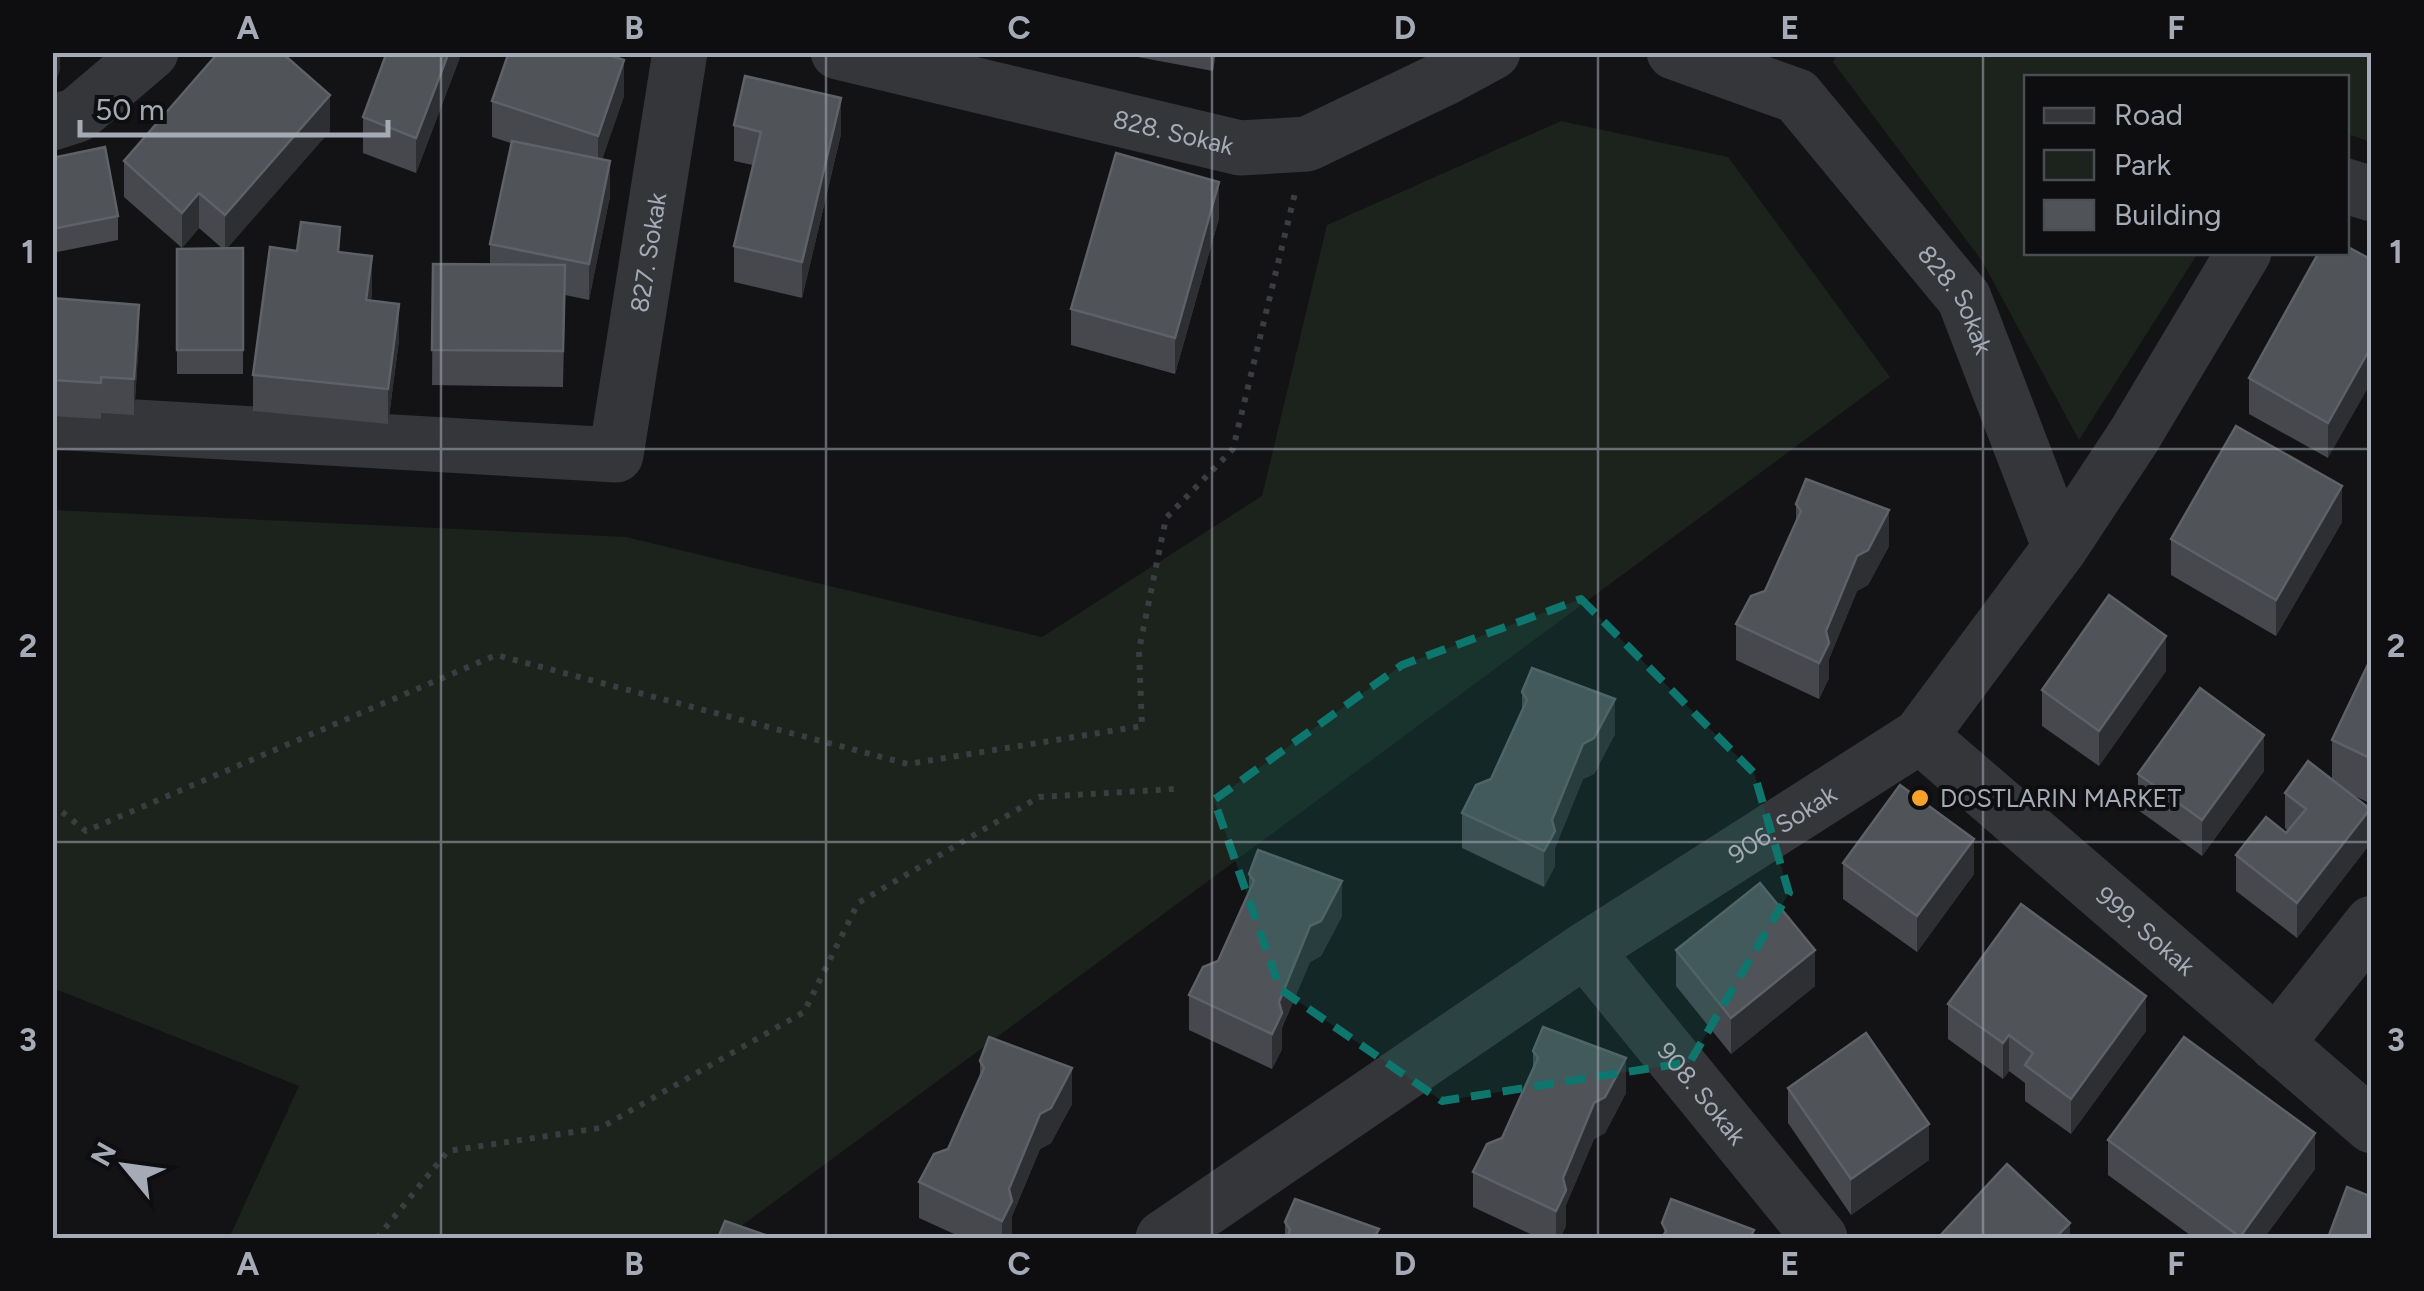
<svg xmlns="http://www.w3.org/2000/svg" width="2424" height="1291" font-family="Figtree,sans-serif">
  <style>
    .green { fill: #1b231c }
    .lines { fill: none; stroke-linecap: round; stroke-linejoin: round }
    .path { stroke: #3a3d41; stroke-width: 6; stroke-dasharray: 5 8; stroke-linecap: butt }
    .minor { stroke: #34363a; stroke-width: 55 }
    .wall { fill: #46484d }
    .shaded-wall { fill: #2d2f32 }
    .building { fill: #505358; stroke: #5e6167; stroke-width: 2.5 }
    .marked { fill: #0f766e; fill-opacity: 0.2; stroke: #0f766e; stroke-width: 8; stroke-dasharray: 20 12; stroke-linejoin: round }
    .grid { fill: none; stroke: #a5abb6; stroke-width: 2.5; stroke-opacity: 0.55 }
    .poi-dot { fill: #f6a22a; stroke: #0e0e10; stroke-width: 4 }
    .labels { text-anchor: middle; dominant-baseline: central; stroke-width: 8; stroke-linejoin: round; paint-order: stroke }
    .street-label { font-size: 25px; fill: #a5abb6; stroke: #0e0e10 }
    .poi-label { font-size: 25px; fill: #a5abb6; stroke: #0e0e10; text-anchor: start }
    .neatline { fill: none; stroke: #a5abb6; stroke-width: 4 }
    .grid-label { font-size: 32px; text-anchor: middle; font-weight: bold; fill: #a5abb6 }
  </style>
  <rect width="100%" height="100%" fill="#131315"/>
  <path class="green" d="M1838 53H2371V142L2347 134 2346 78H2026V252L2198 253 2079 440 1982 261 1833 62Z
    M1561 121 1728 157 1890 377 725 1238H229L299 1086 53 988V510L626 537 1042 637 1262 496 1327 225Z"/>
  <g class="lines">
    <path class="path" d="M52 804 86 831 496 655 908 764 1142 726 1139 650 1166 518 1233 449 1296 189
      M377 1238 448 1151 600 1128 804 1012 858 903 1039 797 1175 789"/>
    <g class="minor">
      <path id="s1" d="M838 52 1240 148 1307 144 1443 79 1493 52"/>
      <path id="s2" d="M1674 52 1797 96 1964 298 2060 548"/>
      <path d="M52 123 77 115 151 52"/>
      <path d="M2346 186 2372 194"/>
      <path id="s3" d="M52 422 616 455 680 52"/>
      <path id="s4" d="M1920 736 2372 1126"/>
      <path id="s5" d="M1585 950 1820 1238"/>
      <path d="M2276 1044 2372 923"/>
      <path id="s6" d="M1163 1238 1585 950 1920 736 2060 548 2134 436 2244 252"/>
    </g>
  </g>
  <path class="wall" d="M387 52H462L416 173 363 153V117Z
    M1111 52H1216L1213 71Z
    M624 96 602 159 610 196 589 300 565 295 563 387 432 385 433 264H490V244L511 143 492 137V101Z
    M734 125 841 134 802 298 734 282V246L753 165 734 161Z
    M330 131 226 249 243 248V374H177V249H223L199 228 182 248 124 197V161Z
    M52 158 118 216V240L52 253Z
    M1219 218 1175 374 1071 345V309Z
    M340 252 372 292 371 300 399 340 388 424 253 411V375Z
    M2346 252 2328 458 2249 414V378Z
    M52 298 139 340 134 415 101 413V419L52 416Z
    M1796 504 1889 546 1868 585 1857 591 1829 659V678L1819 699 1736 660V624L1765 591 1796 521Z
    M2342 522 2276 636 2171 575V539Z
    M2372 656V804L2352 795 2370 844 2297 938 2236 891V855L2286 833 2288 831 2285 828V793L2332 779V740Z
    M2166 671 2099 766 2042 726V690Z
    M1522 692 1615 734 1594 774 1583 779 1555 848V866L1544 887 1462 848V813L1491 779 1522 711Z
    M2264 771 2202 856 2138 810V774Z
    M1843 863 1974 874 1917 952 1843 899Z
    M1249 874 1342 916 1321 956 1310 962 1282 1028V1049L1272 1069 1189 1030V995L1218 961 1249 892Z
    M1676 950 1815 986 1731 1054 1676 986Z
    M1948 1004 2146 1031 2071 1134 2025 1101V1083L2009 1071 2003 1079 1948 1039Z
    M1533 1051 1626 1093 1605 1133 1594 1139 1566 1205V1226L1560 1238H1539L1473 1207V1172L1502 1138 1533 1068Z
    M980 1061 1072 1104 1051 1143 1040 1149 1012 1216 1011 1238H963L919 1218V1182L948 1149 980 1078Z
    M1788 1088 1929 1160 1851 1215 1788 1123Z
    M2108 1140 2315 1169 2264 1238H2194L2108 1175Z
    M1285 1222 1379 1238H1285Z"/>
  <path class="shaded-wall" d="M53 52H60V70L52 91Z
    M449 52H462L416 173V138Z
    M624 60V96L598 172V136Z
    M330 95V131L225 251V215Z
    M841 98V134L802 298V262Z
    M610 161V196L589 300V264Z
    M1219 182V218L1175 374V338Z
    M199 193V228L182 248V213Z
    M372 256V292L366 335V300Z
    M399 304V340L388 424V389Z
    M139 305V340L134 415V379Z
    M2372 345V381L2328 458V423Z
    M2342 486V522L2276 636V600Z
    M1889 510V546L1868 585 1857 591 1829 659V678L1819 699V663L1826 631 1857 556Z
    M2166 636V671L2099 766V731Z
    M1615 699V734L1594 774 1583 779 1555 848V866L1544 887V851L1552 820 1583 744Z
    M2264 735V771L2202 856V820Z
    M2370 809V844L2297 938V903Z
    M1974 839V874L1917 952V916Z
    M1342 881V916L1321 956 1310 962 1282 1028V1049L1272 1069V1034L1279 1002 1310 926Z
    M1815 950V986L1731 1054V1018Z
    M2146 996V1031L2071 1134V1099Z
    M2009 1035V1071L2003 1079V1043Z
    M1626 1058V1093L1605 1133 1594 1139 1566 1205V1226L1560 1238H1556V1211L1563 1178 1594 1103Z
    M1072 1068V1104L1051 1143 1040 1149 1012 1216V1236L1011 1238H1002V1221L1009 1189 1040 1114Z
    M1929 1124V1160L1851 1215V1179Z
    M2315 1133V1169L2264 1238H2240Z
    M2070 1223V1238H2055Z"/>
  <path class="building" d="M219 52H281L330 95 225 215 199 193 182 213 124 161Z
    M387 52H449L416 138 363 117Z
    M509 52H600L624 60 598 136 492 101Z
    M745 76 841 98 802 262 734 246 761 132 734 125Z
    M512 141 610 161 589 264 490 244Z
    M105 147 118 216 52 229V158Z
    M1116 153 1219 182 1175 338 1071 309Z
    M301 222 340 227 338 252 372 256 366 300 399 304 388 389 253 375 270 247 297 251Z
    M2346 246 2372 260V345L2328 423 2249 378 2319 252H2346Z
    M243 248V350H177V249Z
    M433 264 565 265 563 351 432 350Z
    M52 298 139 305 134 379 101 377V383L52 380Z
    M2236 426 2342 486 2276 600 2171 539Z
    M1806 479 1889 510 1868 550 1857 556 1826 631 1829 643 1819 663 1736 624 1751 596 1765 591 1801 511 1796 504Z
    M2109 595 2166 636 2099 731 2042 690Z
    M2372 656V759L2332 740Z
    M1532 668 1615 699 1594 738 1583 744 1552 820 1555 831 1544 851 1462 813 1476 785 1491 779 1527 700 1522 692Z
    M2200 688 2264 735 2202 820 2138 774Z
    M2308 761 2370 809 2297 903 2236 855 2266 817 2286 833 2306 809 2285 793Z
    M1900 785 1974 839 1917 916 1843 863Z
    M1258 850 1342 881 1321 921 1310 926 1279 1002 1282 1013 1272 1034 1189 995 1203 967 1218 961 1254 881 1249 874Z
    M1760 883 1815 950 1731 1018 1676 950Z
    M2021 904 2146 996 2071 1099 2025 1065 2033 1053 2009 1035 2003 1043 1948 1004Z
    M1543 1027 1626 1058 1605 1097 1594 1103 1563 1178 1566 1190 1556 1211 1473 1172 1487 1144 1502 1138 1538 1058 1533 1051Z
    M1866 1033 1929 1124 1851 1179 1788 1088Z
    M989 1037 1072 1068 1051 1108 1040 1114 1009 1189 1012 1201 1002 1221 919 1182 934 1154 948 1149 984 1068 980 1061Z
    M2184 1037 2315 1133 2240 1237 2108 1140Z
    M2007 1164 2070 1223 2055 1238H1938Z
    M2347 1187 2372 1197V1238H2328Z
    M1295 1199 1379 1229 1374 1238H1287L1290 1230 1285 1222Z
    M1671 1199 1754 1230 1750 1238H1662L1666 1231 1662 1223Z
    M725 1221 774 1238H718Z"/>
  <path class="marked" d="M1581 599 1754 773 1789 893 1690 1062 1442 1101 1280 989 1214 800 1402 665Z"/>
  <path class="grid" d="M441 52V1238M826 52V1238M1212 52V1238M1598 52V1238M1983 52V1238M52 449H2372M52 842H2372"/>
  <circle class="poi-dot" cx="1920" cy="798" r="10"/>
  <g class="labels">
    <g class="street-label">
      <text stroke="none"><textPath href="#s1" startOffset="345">828. Sokak</textPath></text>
      <text stroke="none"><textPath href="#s3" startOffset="770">827. Sokak</textPath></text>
      <text stroke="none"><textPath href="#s2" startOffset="390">828. Sokak</textPath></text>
      <text stroke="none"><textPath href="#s6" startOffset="745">906. Sokak</textPath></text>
      <text stroke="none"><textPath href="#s4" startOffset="298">999. Sokak</textPath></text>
      <text stroke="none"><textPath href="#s5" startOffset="185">908. Sokak</textPath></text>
    </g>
    <g class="poi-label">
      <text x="1940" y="798">DOSTLARIN MARKET</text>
    </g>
  </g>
  <rect width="2424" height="1291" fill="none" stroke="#0e0e10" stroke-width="110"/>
  <rect x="2024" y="75" width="325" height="180" fill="#0e0e10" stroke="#4a4d52" stroke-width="2.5"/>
  <rect x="2044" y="108" width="50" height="15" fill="#34363a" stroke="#4a4d52" stroke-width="2.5"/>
  <text x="2114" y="125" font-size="30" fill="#a5abb6">Road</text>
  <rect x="2044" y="150" width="50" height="30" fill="#1b231c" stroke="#4a4d52" stroke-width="2.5"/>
  <text x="2114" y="175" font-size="30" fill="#a5abb6">Park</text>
  <rect x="2044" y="200" width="50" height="30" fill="#505358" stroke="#4a4d52" stroke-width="2.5"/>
  <text x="2114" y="225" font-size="30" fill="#a5abb6">Building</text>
  <g transform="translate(125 1166) rotate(299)" stroke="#0e0e10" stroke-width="8" paint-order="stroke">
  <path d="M0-8L18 38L0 25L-18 38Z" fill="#a5abb6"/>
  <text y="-15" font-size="28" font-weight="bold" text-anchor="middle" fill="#a5abb6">N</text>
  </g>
  <path d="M80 120v15h308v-15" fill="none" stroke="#a5abb6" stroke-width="5"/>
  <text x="95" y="120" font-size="30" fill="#a5abb6" stroke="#0e0e10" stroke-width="8" paint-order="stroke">50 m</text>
  <rect x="55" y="55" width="2314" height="1181" class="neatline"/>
  <g class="grid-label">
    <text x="248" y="39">A</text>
    <text x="634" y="39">B</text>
    <text x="1019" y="39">C</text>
    <text x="1405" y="39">D</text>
    <text x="1790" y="39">E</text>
    <text x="2176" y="39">F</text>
    <text x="28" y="263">1</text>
    <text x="2396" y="263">1</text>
    <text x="28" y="657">2</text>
    <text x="2396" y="657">2</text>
    <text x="28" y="1051">3</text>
    <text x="2396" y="1051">3</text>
    <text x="248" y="1275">A</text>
    <text x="634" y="1275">B</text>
    <text x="1019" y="1275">C</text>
    <text x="1405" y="1275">D</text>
    <text x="1790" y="1275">E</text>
    <text x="2176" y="1275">F</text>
  </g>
</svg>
